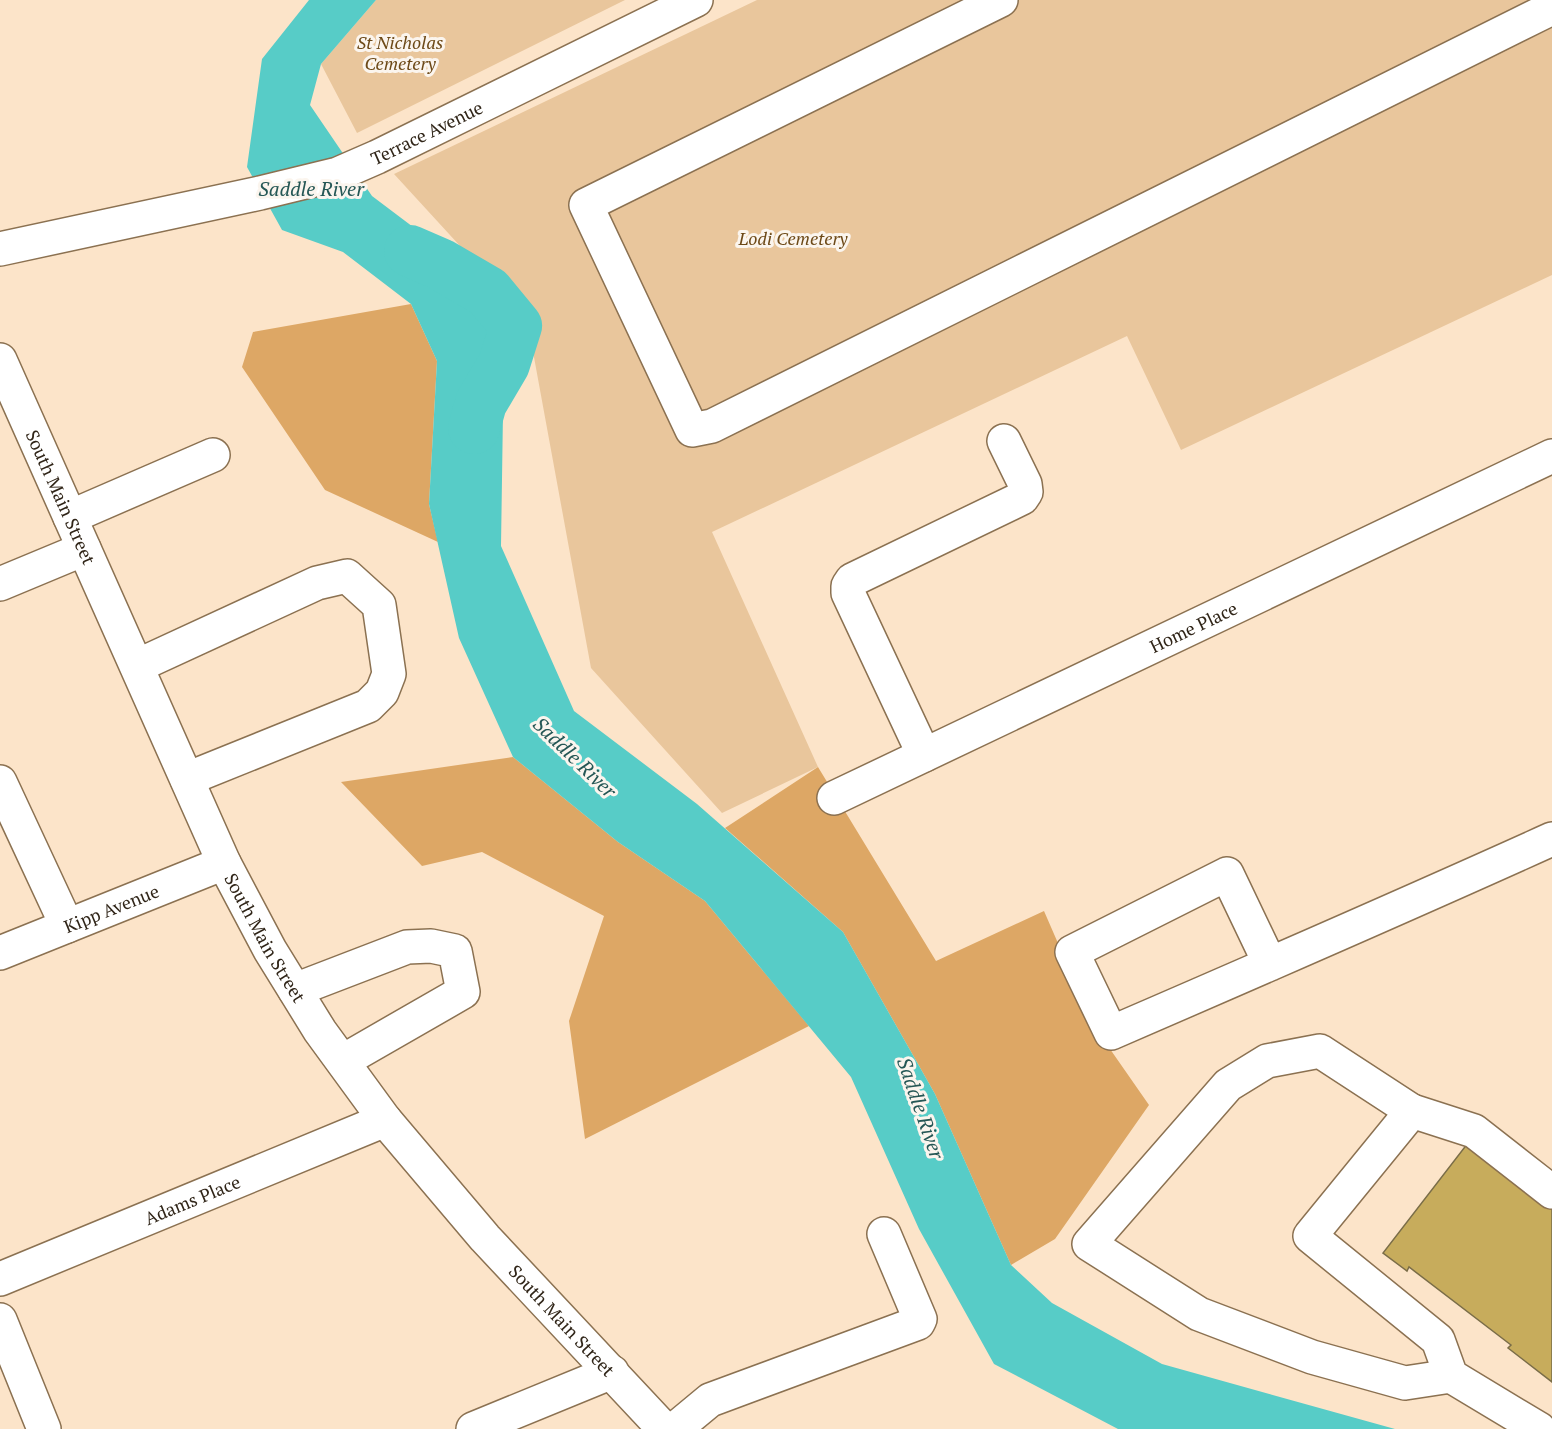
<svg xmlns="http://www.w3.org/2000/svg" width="1552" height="1429" font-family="'PT Serif',serif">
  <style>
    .green { fill: #e9c69c }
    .forest { fill: #dda765 }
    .water { fill: #57ccc7 }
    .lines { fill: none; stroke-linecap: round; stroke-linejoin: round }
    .river { stroke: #57ccc7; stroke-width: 52 }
    .building { fill: #c7ac5c; stroke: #7a6d48; stroke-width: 1.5 }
    .minor-casing { stroke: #8b7151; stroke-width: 36 }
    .minor { stroke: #fff; stroke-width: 33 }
    .labels { text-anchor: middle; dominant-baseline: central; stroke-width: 6; stroke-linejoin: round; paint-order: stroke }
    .park-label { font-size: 18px; font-style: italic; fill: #6d4917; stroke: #fbf5ee }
    .street-label { font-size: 18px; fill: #302518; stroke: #fbf5ee }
    .water-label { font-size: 20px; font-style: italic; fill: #255755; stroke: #fbf5ee }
  </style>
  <rect width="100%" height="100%" fill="#fce4c9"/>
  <path class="green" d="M376 0H625L357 133 321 64Z
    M757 0H1552V275L1181 450 1127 336 712 532 818 767 722 813 591 668 527 319 394 174Z"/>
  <path class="forest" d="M411 304 437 361 429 504 438 542 325 490 242 367 253 332Z
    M513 757 618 842 705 901 809 1026 585 1139 569 1021 604 916 482 852 422 866 341 782Z
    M818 767 936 961 1044 911 1094 1026 1149 1105 1055 1239 1011 1265 935 1094 843 932 725 828Z"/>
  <path class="water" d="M309 0H376L321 64 310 105 372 196 429 239 483 291 504 345 501 546 574 711 697 804 843 932 935 1094 1011 1265 1052 1303 1162 1364 1395 1429H1118L994 1364 919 1229 851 1077 705 901 618 842 513 757 459 638 429 504 437 361 411 304 343 252 282 230 247 167 262 59Z"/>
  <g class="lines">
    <path class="river" d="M410 251 440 264 488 292 516 326 504 364 481 403 474 428"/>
  </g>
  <path class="building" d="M1471 1139 1552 1201V1382L1508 1348 1511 1345 1409 1267 1407 1271 1383 1253Z"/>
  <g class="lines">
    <defs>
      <g id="minor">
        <path d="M1001 0 586 205 692 430 712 426 1552 8"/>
        <path id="s1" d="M0 249 260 193 338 174 377 157 696 0"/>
        <path id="s2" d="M0 360 224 863 270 950 320 1031 385 1120 485 1238 664 1429"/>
        <path d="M70 517 213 455"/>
        <path d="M0 584 84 549"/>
        <path d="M137 666 317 583 347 576 379 605 389 674 382 692 368 706 187 779"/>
        <path d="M924 755 848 593V586L852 580 1022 498 1026 492 1025 484 1004 441"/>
        <path d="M0 782 67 926"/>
        <path id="s3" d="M834 798 1552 456"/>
        <path id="s4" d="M0 953 224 863"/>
        <path d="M1270 964 1227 874 1072 952 1111 1033C1259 969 1406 905 1552 839"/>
        <path d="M295 990 407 947 431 946 455 951 463 992 343 1061"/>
        <path d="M1412 1111 1320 1051 1267 1061 1228 1085 1089 1244 1199 1314 1312 1357 1405 1383 1451 1376"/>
        <path id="s5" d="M0 1279 385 1120"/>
        <path d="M0 1320 44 1429"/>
        <path d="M473 1429 612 1372"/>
        <path d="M675 1429 710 1400 918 1323 920 1319 884 1234"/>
        <path d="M1539 1429 1451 1376 1438 1340 1310 1236 1412 1111 1474 1131 1552 1192"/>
      </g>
    </defs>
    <use href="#minor" class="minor-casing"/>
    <use href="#minor" class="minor"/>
  </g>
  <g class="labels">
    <g class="park-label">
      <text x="400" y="42">St Nicholas<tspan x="400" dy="21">Cemetery</tspan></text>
      <text x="793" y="238">Lodi Cemetery</text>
    </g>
    <g class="street-label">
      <text stroke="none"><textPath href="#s1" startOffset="444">Terrace Avenue</textPath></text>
      <text stroke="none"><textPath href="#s2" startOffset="150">South Main Street</textPath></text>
      <text stroke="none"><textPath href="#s3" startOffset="398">Home Place</textPath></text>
      <text stroke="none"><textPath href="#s4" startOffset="120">Kipp Avenue</textPath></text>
      <text stroke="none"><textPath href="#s2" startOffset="636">South Main Street</textPath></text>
      <text stroke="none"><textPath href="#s5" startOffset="208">Adams Place</textPath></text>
      <text stroke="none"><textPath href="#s2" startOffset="1122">South Main Street</textPath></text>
    </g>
    <g class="water-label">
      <text x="311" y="188">Saddle River</text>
      <text transform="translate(575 757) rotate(44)">Saddle River</text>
      <text transform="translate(921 1108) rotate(71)">Saddle River</text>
    </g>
  </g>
</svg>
